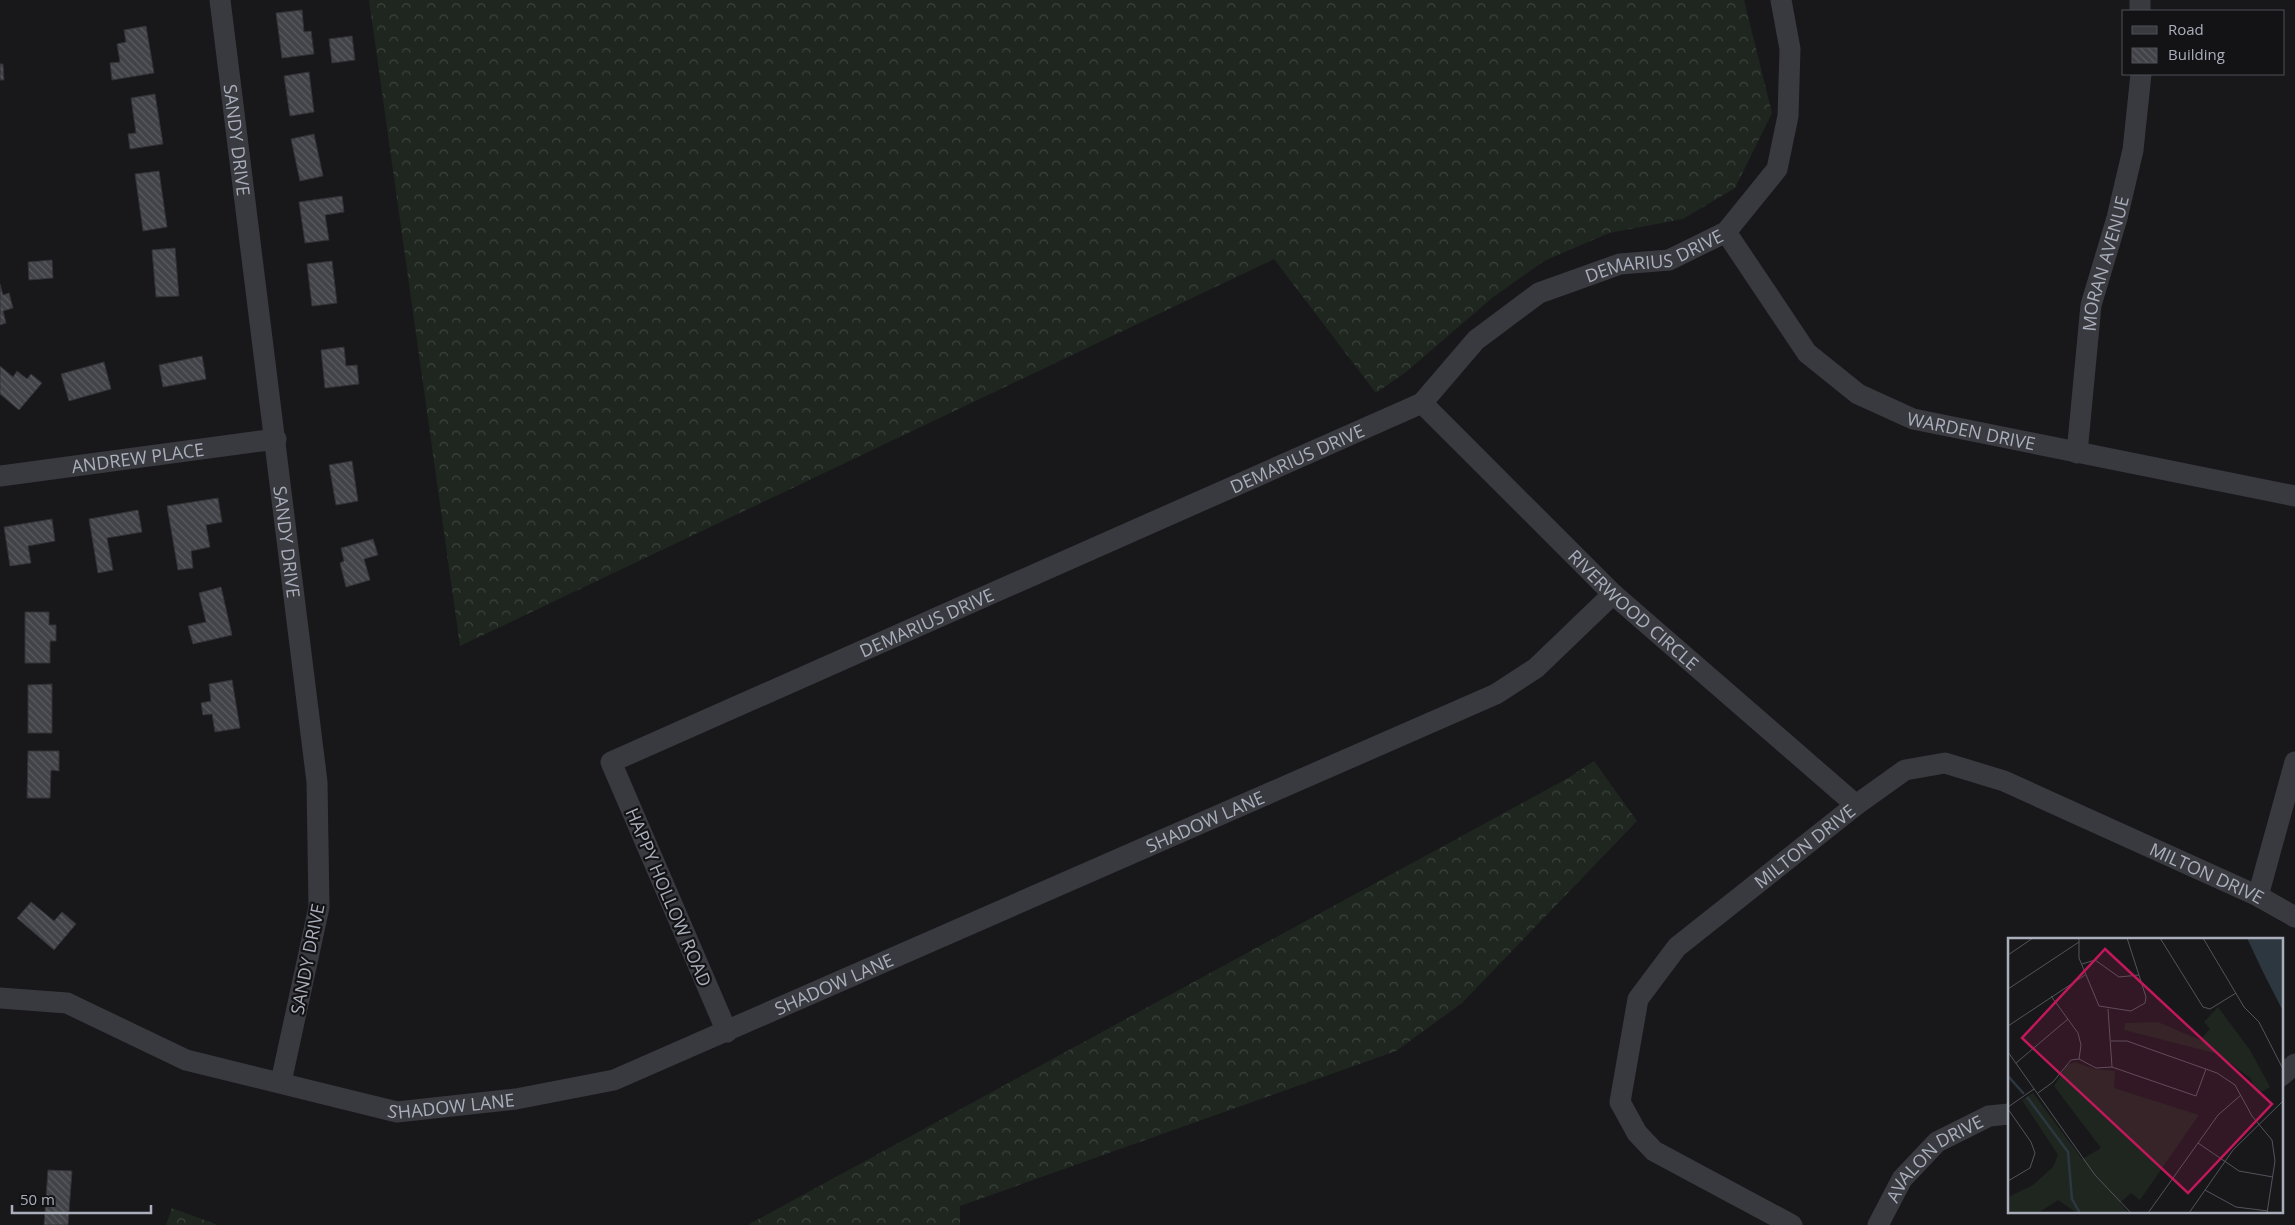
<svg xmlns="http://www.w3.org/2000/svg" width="2295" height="1225" font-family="'Open Sans',sans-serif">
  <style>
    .forest { fill: url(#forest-crowns) }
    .building { fill: url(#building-back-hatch); stroke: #323237 }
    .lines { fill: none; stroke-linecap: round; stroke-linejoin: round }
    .minor { stroke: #393a40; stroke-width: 21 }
    .labels { text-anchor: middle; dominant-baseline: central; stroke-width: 4.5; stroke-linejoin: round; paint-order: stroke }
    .street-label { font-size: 18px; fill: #aaafbb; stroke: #131316 }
    .inset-river { fill: none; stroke: #2d3740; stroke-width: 2.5 }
    .inset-road { fill: none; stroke: #52545b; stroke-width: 1 }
    .view { fill: #c2185b; fill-opacity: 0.15; stroke: #c2185b; stroke-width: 2.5 }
    .inset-edge { fill: none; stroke: #aaafbb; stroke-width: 2.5 }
  </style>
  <defs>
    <pattern id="forest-crowns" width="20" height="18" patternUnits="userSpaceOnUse" patternTransform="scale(1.25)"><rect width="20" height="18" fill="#1e261f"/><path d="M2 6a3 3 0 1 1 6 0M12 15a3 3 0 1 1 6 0" fill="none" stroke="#3c433e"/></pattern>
    <pattern id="building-back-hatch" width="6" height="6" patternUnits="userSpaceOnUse" patternTransform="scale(1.25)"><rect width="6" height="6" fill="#424348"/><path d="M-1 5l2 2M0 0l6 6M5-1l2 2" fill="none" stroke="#5b5c60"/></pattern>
  </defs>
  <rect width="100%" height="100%" fill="#18181b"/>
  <path class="forest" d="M369 0H1744L1772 113 1735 188 1683 219 1609 233 1544 261 1492 298 1406 372 1376 393 1274 259 460 646Z
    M1594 761 1637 821 1462 1003 1396 1051 960 1206V1225H748L1568 778Z
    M172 1208 218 1225H166Z"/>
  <path class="building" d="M302 10 304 32 311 31 314 54 282 58 276 13Z
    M146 26 154 73 112 80 110 63 120 62 117 44 126 42 124 30Z
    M352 36 355 60 332 63 329 39Z
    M0 64H3L4 80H0Z
    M309 72 314 112 290 116 284 76Z
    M155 94 163 144 130 149 128 134 136 133 131 98Z
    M314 134 323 176 300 181 291 139Z
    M159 171 167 227 143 231 135 174Z
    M342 196 344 212 325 215 329 240 305 243 299 202Z
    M175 248 179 296 156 297 152 250Z
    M52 260 53 278 29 280 28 262Z
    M332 261 337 303 312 306 307 264Z
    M0 284 3 295 9 293 13 308 3 311 6 323 0 325Z
    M344 347 346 366 357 365 359 384 325 388 321 350Z
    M202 356 206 379 163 387 159 365Z
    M104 362 111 389 69 401 61 374Z
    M0 366 13 377 17 371 27 379 31 374 42 383 19 410 0 394Z
    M352 461 358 501 336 505 329 465Z
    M218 498 222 522 206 525 210 547 191 551 193 568 178 570 167 506Z
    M138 510 142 532 107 538 113 570 98 573 89 519Z
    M52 519 55 541 28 546 31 563 10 566 4 527Z
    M373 539 378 555 364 559 370 580 346 587 340 563 344 561 341 548Z
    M221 587 232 635 193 644 188 626 206 622 199 593Z
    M25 612H49V625H56V641H50V663H25Z
    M232 680 240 728 215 732 212 714 203 715 201 703 211 701 209 684Z
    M52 684V733H28V685Z
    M28 751H59V771L51 770 50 798H27Z
    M31 902 54 921 62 912 76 924 54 950 17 918Z
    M48 1170 72 1171 68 1225H44Z"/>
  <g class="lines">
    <g class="minor">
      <path id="s1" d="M220 0 317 782 319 907 281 1082"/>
      <path d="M2140 0V11"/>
      <path id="s2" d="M1726 232 1807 353 1858 394 1913 419 2295 496"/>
      <path id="s3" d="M1422 403 1613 594 1856 805"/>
      <path id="s4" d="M2077 453 2091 305 2117 218 2133 150 2141 74"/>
      <path id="s5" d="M0 476 276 439"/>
      <path d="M2258 896 2295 762"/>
      <path id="s6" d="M0 998 67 1003 186 1060 397 1112 516 1099 614 1080 1496 694 1536 668 1613 594"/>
      <path id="s7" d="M727 1032 611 762 1422 403 1476 340 1539 293 1620 264 1669 260 1726 232 1777 169 1788 116 1790 49 1781 0"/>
      <path d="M2281 1076 2295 1064"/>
      <path id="s8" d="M1792 1225 1654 1151 1637 1133 1620 1102 1638 999 1677 947 1856 805 1905 770 1945 763 2004 781 2258 896 2295 917"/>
      <path id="s9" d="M1878 1225 1902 1179 1937 1142 1989 1116 2009 1114"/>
    </g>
  </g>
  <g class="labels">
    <g class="street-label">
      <text stroke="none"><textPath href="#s1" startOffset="141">SANDY DRIVE</textPath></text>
      <text stroke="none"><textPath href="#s7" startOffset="1464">DEMARIUS DRIVE</textPath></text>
      <text stroke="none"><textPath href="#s4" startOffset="192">MORAN AVENUE</textPath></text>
      <text stroke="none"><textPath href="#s2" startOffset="331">WARDEN DRIVE</textPath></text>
      <text stroke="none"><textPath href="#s5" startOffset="139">ANDREW PLACE</textPath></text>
      <text stroke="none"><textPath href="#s7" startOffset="1044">DEMARIUS DRIVE</textPath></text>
      <text stroke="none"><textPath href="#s1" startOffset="546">SANDY DRIVE</textPath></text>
      <text stroke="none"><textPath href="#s3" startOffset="296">RIVERWOOD CIRCLE</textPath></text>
      <text stroke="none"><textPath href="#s7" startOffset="639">DEMARIUS DRIVE</textPath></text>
      <text stroke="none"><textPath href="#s6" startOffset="1281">SHADOW LANE</textPath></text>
      <text stroke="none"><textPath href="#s8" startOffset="549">MILTON DRIVE</textPath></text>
      <text stroke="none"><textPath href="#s8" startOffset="1000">MILTON DRIVE</textPath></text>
      <text transform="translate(669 897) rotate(67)">HAPPY HOLLOW ROAD</text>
      <text transform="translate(307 959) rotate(-79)">SANDY DRIVE</text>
      <text stroke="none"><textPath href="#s6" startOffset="876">SHADOW LANE</textPath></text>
      <text stroke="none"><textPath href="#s6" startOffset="471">SHADOW LANE</textPath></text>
      <text stroke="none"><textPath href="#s9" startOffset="90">AVALON DRIVE</textPath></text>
    </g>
  </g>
  <g transform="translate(2008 938)">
    <rect width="275" height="275" fill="#18181b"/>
    <path d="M210 69 242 112 262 149 250 156 242 140 210 116 116 92 117 85 150 84 192 102 202 91 196 84ZM67 124 86 131 107 133 106 150 191 177 132 262 123 255 112 265 120 275H69L50 262 30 275H0V259L25 247 45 229 50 217 14 162 25 155 74 221 93 210 46 148 59 127Z" fill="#1e261f"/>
    <path d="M239 0H275V73L255 34Z" fill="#2d3740"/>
    <path class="inset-river" d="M0 138 16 156M19 159 60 214 64 261 72 275"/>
    <path class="inset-road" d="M71 0V20L91 68 123 73 137 65 138 59 119 0M152 0 195 69 202 71 228 55M195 0 236 69 251 84 275 131M0 17 25 0M74 26 87 22 111 39 131 37M0 51 71 4M43 58 70 95 73 107 71 121M100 71 104 129M0 88 77 37M103 103H119L209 135 227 147 244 178 264 202 267 223 259 275M0 114 87 237 123 275M8 125 60 81M30 155 45 144 63 122 71 121 88 130 104 129 188 158 198 131M0 169 26 151M0 171 23 204 27 215 22 230 0 243M190 205 231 233 265 239M197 252 228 269 260 273M140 275 210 177 233 157M181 275 225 212 275 163"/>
    <path class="view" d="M97 11 264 166 180 255 14 100Z"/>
    <rect width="275" height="275" class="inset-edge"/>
  </g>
  <rect x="2122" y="10" width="162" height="65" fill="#131316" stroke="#4f5158"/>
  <rect x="2132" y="26" width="25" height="8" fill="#393a40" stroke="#4f5158"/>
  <text x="2168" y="35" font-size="15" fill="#aaafbb">Road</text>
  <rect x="2132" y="48" width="25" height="15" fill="url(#building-back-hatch)" stroke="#4f5158"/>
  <text x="2168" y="60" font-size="15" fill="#aaafbb">Building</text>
  <path d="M12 1205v8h139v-8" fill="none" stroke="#aaafbb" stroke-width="2.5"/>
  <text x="20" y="1205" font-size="15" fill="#aaafbb" stroke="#131316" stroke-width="4" paint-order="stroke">50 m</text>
</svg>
